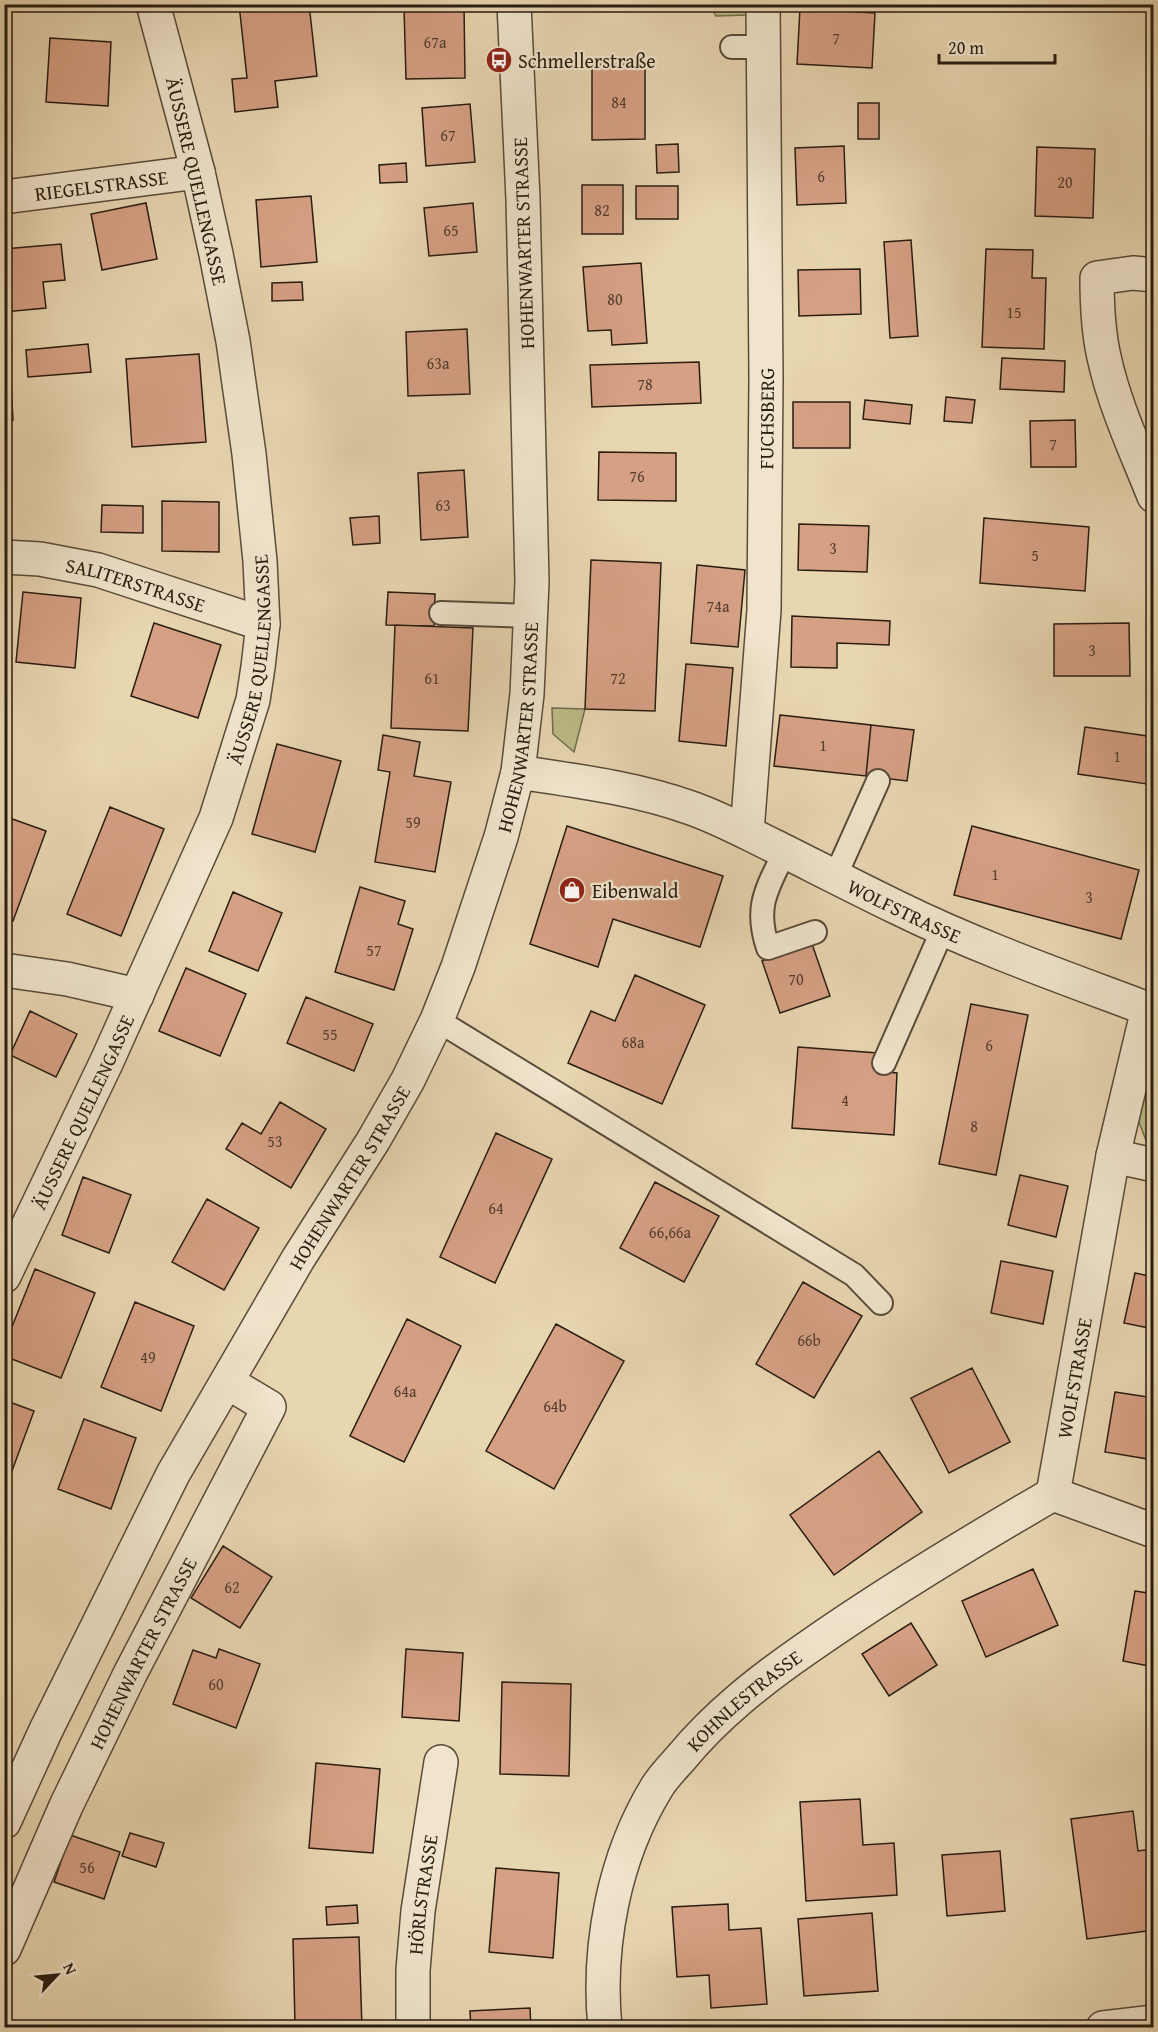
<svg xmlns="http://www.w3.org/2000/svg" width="1158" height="2032" font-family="'Gentium Book Plus',serif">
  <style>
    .green { fill: #bbbc88; stroke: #726c4d; stroke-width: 1.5 }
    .building { fill: #d6a084; stroke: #291d12; stroke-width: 1.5 }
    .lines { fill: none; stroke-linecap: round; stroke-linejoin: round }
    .service-casing { stroke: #594b3a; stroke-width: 26 }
    .minor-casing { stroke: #594b3a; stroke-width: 36 }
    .tertiary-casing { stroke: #594b3a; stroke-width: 36 }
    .service { stroke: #f0e4cc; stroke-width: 22 }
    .minor { stroke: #f0e4cc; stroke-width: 33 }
    .tertiary { stroke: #f0e4cc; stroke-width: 33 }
    .labels { text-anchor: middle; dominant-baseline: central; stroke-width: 4.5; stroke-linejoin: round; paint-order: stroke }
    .number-label { font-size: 16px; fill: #543e2e }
    .poi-label { font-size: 20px; fill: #291d12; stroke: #f0e4cc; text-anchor: start }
    .street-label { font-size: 20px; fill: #291d12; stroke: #f0e4cc }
  </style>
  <rect width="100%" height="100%" fill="#e8d6b1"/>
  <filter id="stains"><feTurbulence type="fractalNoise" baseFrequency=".00333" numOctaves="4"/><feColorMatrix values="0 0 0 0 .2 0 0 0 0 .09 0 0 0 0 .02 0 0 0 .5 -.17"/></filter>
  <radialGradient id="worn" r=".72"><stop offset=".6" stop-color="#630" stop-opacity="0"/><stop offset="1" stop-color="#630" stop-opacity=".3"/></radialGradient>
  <path class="green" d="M710 5H745L748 15 716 16Z
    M552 708 585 709 574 752 553 734Z
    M1153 1055V1154L1147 1143 1135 1112Z"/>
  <path class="building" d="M239 4H309L317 76 275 81 278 107 235 112 232 79 247 78Z
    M464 5 465 78 406 79 404 7Z
    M800 8 875 13 872 68 797 64Z
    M50 38 111 42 108 106 46 102Z
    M4 46 10 136H4Z
    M592 64H645V139L592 140Z
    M858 103H879V139H858Z
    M470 104 475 162 426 166 422 108Z
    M678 144 679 172 657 173 656 145Z
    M844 146 846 203 797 205 795 148Z
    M1037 147 1095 149 1093 218 1035 216Z
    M406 163 407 182 380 183 379 165Z
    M582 185H623V234H582Z
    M636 186H678V219H636Z
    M311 196 317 262 261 267 256 200Z
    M146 203 157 259 102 270 91 214Z
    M473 203 477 252 429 256 424 208Z
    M911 240 918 336 890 338 884 242Z
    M61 244 65 280 43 282 46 308 4 312V249Z
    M986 249 1033 250 1032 278H1046L1044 349 982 347Z
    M641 263 647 343 612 345 611 330 588 331 583 267Z
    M860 269 861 314 799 316 798 270Z
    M302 282 303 300 272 301V283Z
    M467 329 470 394 408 396 406 332Z
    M88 344 91 372 28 377 26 350Z
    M199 354 206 442 132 447 126 359Z
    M1002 358 1065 361 1064 392 1000 389Z
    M699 362 701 403 592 407 590 365Z
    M4 366H10L13 420 4 421Z
    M1154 389V412L1148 411Z
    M946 397 975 400 972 423 944 421Z
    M865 400 912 405 910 424 863 419Z
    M793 402H850V448H793Z
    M1075 420 1076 467H1031L1030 421Z
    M599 452 676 453V501L598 500Z
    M464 470 468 537 421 540 418 473Z
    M162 501 219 502V552L162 551Z
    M102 505 143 506V533L101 532Z
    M379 516 380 543 353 545 350 518Z
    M984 518 1089 527 1085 591 980 583Z
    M799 524 869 526 867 572 798 570Z
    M591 560 661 563 655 711 585 709Z
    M697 565 745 570 738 647 691 643Z
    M23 592 81 598 75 668 16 662Z
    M388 592 435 594 434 626 386 625Z
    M792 616 890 621 889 645 837 643V668L791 667Z
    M154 623 221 645 198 718 131 696Z
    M1129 623 1130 676H1054V624Z
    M395 625 473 628 468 731 391 728Z
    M686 664 733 668 726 746 679 741Z
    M780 715 871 725 866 776 774 766Z
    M871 725 914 730 907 781 866 776Z
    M1085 727 1154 737V785L1078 774Z
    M383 735 420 742 414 776 451 782 435 872 375 862 390 772 378 770Z
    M277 744 341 761 315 852 252 834Z
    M110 807 164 829 121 936 67 914Z
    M4 816 46 831 13 921 4 917Z
    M567 826 723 876 700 947 613 919 598 967 530 944Z
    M972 826 1139 870 1121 939 954 895Z
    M360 887 405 901 398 924 413 929 394 990 335 972Z
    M233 892 282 913 258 971 209 951Z
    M812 944 830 996 780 1013 762 961Z
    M186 968 246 994 220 1056 159 1031Z
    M635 975 705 1005 662 1104 568 1063 591 1011 615 1021Z
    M306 997 373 1024 354 1071 287 1043Z
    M971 1004 1028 1015 996 1175 939 1164Z
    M30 1011 77 1034 56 1077 10 1055Z
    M798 1047 878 1053 877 1071 897 1073 894 1135 792 1128Z
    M280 1102 326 1129 291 1188 226 1149 242 1123 261 1134Z
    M496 1133 552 1159 495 1283 440 1257Z
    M1020 1175 1068 1186 1056 1237 1008 1225Z
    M83 1177 131 1195 109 1253 62 1235Z
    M655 1182 719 1216 684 1282 620 1248Z
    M207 1199 259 1228 224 1290 172 1262Z
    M1001 1261 1053 1271 1043 1324 991 1313Z
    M35 1269 95 1293 61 1378 4 1356V1347Z
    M1135 1273 1154 1277V1329L1124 1323Z
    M803 1282 862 1316 814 1398 756 1364Z
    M135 1302 194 1326 161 1411 101 1387Z
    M407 1319 461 1346 404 1462 350 1436Z
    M556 1324 624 1361 554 1489 486 1451Z
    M972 1368 1010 1442 949 1473 911 1398Z
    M1115 1392 1154 1398V1460L1105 1452Z
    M4 1400 34 1411 9 1479 4 1477Z
    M84 1419 136 1438 111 1509 58 1489Z
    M879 1451 922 1512 834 1575 790 1515Z
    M223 1546 272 1577 240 1628 191 1598Z
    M1033 1569 1058 1625 986 1657 962 1601Z
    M1135 1591 1154 1594V1667L1123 1661Z
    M911 1623 937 1665 889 1696 862 1654Z
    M219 1649 260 1664 236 1728 173 1704 193 1650 216 1658Z
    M406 1649 463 1653 459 1721 402 1717Z
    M502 1682 571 1684 569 1776 500 1774Z
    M316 1763 380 1769 373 1853 309 1848Z
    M860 1799 863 1845 894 1843 897 1895 806 1901 800 1802Z
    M1133 1811 1138 1851 1152 1849 1154 1930 1087 1939 1071 1819Z
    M130 1833 164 1843 156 1867 122 1856Z
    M70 1835 120 1852 104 1899 54 1882Z
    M1000 1851 1005 1911 947 1916 942 1855Z
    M496 1868 559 1873 553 1958 489 1952Z
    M728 1904 729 1930 761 1928 767 2004 711 2008 709 1975 677 1977 672 1907Z
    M357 1905 358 1923 327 1925 326 1907Z
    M872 1913 878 1991 804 1996 798 1919Z
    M359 1937 362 2028H328V2025L295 2026 293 1939Z
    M530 2008 531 2028H471L470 2011Z"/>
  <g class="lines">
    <defs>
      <path id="service" d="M732 47H762
        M441 613 531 616
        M785 851C767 889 754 906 768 948L815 932
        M835 877 878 781
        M437 1020 854 1275 881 1303
        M884 1063 943 929"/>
      <g id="minor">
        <path id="s1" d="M4 197 198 172"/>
        <path d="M1154 275 1133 273 1097 278C1097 305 1098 331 1104 357 1114 404 1136 451 1154 496"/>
        <path id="s2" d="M4 557 40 559 98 570 263 624"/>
        <path id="s3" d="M518 772C577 781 635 788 691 808 720 818 747 833 774 846 814 866 855 887 896 907 977 947 1063 977 1148 1009L1113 1156 1053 1494 1154 1531"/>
        <path id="s4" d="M747 832 764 610 766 379 763 4"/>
        <path d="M4 970 67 979 137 995"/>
        <path d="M1113 1156 1154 1165"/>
        <path id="s5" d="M4 1276 107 1061 216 818 253 700 258 667 263 624 260 561 249 454 233 341 216 254 198 172 153 4"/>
        <path id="s6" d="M4 1949 66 1806 130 1674 269 1407 227 1382"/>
        <path id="s7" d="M413 2028V1970L418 1911 441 1762"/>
        <path id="s8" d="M605 2028C597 1946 614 1857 657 1787 663 1777 672 1768 680 1759 717 1714 762 1679 810 1646 889 1591 970 1542 1053 1494"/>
        <path d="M1103 2028 1154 2022"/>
      </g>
      <g id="tertiary">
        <path id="s9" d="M4 1822 46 1730 173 1474 298 1259 373 1141 408 1080 437 1020 458 967 501 837 518 772 527 694 532 582 523 199 514 4"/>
      </g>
    </defs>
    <use href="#service" class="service-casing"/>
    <use href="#minor" class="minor-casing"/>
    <use href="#tertiary" class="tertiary-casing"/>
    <use href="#service" class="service"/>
    <use href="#minor" class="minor"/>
    <use href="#tertiary" class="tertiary"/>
  </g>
  <defs>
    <symbol id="bus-disc" viewBox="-11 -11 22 22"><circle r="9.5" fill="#8f2418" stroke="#f0e4cc"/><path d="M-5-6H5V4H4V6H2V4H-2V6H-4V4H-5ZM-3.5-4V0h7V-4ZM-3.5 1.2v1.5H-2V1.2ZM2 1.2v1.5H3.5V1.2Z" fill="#fff"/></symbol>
    <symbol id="shop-disc" viewBox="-11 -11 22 22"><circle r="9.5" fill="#8f2418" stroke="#f0e4cc"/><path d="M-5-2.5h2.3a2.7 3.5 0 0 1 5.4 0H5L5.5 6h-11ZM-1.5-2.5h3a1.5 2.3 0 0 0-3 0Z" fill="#fff"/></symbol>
  </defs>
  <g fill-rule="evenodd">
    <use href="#bus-disc" x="484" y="45" width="30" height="30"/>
    <use href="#shop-disc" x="557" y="875" width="30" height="30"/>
  </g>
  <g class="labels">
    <g class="number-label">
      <text x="836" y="38">7</text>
      <text x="435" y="42">67a</text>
      <text x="619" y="102">84</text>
      <text x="448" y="135">67</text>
      <text x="821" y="176">6</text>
      <text x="1065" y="182">20</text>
      <text x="602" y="210">82</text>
      <text x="451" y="230">65</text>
      <text x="615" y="299">80</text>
      <text x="1014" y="312">15</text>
      <text x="438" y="363">63a</text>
      <text x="645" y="384">78</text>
      <text x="1053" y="444">7</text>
      <text x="637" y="476">76</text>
      <text x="443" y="505">63</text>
      <text x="833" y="548">3</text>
      <text x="1035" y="555">5</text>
      <text x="718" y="606">74a</text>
      <text x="1092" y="650">3</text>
      <text x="432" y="678">61</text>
      <text x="618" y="678">72</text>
      <text x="823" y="745">1</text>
      <text x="1117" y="756">1</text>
      <text x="413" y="822">59</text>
      <text x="995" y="874">1</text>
      <text x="1089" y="897">3</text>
      <text x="374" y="950">57</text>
      <text x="796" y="979">70</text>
      <text x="330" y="1034">55</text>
      <text x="633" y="1042">68a</text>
      <text x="989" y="1045">6</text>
      <text x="845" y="1100">4</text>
      <text x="974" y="1126">8</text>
      <text x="275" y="1141">53</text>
      <text x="496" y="1208">64</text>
      <text x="670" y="1232">66,66a</text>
      <text x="809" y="1340">66b</text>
      <text x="148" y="1357">49</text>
      <text x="405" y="1391">64a</text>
      <text x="555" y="1406">64b</text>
      <text x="232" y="1587">62</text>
      <text x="216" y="1684">60</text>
      <text x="87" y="1867">56</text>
    </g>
    <g class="poi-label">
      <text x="518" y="60">Schmellerstraße</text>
      <text x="592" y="890">Eibenwald</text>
    </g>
    <g class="street-label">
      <text transform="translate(197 181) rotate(77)">ÄUSSERE QUELLENGASSE</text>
      <text stroke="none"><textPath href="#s1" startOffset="98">RIEGELSTRASSE</textPath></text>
      <text transform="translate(523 243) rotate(-92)">HOHENWARTER STRASSE</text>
      <text stroke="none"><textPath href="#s4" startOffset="414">FUCHSBERG</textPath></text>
      <text stroke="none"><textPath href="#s2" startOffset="135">SALITERSTRASSE</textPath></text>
      <text stroke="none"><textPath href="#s5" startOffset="668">ÄUSSERE QUELLENGASSE</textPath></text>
      <text stroke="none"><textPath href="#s9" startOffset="1218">HOHENWARTER STRASSE</textPath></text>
      <text stroke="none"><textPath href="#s3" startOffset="414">WOLFSTRASSE</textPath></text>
      <text stroke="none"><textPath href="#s5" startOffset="182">ÄUSSERE QUELLENGASSE</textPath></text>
      <text stroke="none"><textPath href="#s9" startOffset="732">HOHENWARTER STRASSE</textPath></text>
      <text transform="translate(1074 1378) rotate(-80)">WOLFSTRASSE</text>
      <text stroke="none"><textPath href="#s6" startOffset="327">HOHENWARTER STRASSE</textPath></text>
      <text stroke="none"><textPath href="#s8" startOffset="374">KOHNLESTRASSE</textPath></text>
      <text stroke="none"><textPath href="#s7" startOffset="134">HÖRLSTRASSE</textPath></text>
    </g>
  </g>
  <rect width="1158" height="2032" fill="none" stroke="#e8d6b1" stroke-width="24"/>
  <rect x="6" y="6" width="1146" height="2020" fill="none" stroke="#291d12" stroke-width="3"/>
  <rect x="12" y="12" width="1134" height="2008" fill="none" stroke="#291d12" stroke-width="1.5"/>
  <g transform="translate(57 1975) rotate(64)" stroke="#f0e4cc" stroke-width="4.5" paint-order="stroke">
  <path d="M0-4.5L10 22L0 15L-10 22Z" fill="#291d12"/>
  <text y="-9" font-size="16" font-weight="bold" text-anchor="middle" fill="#291d12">N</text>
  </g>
  <path d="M939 54v9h116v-9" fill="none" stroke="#291d12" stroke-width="3"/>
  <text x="948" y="54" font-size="18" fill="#291d12" stroke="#f0e4cc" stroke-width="4.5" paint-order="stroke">20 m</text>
  <rect width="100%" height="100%" filter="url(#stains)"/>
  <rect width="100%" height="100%" fill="url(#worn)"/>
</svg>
